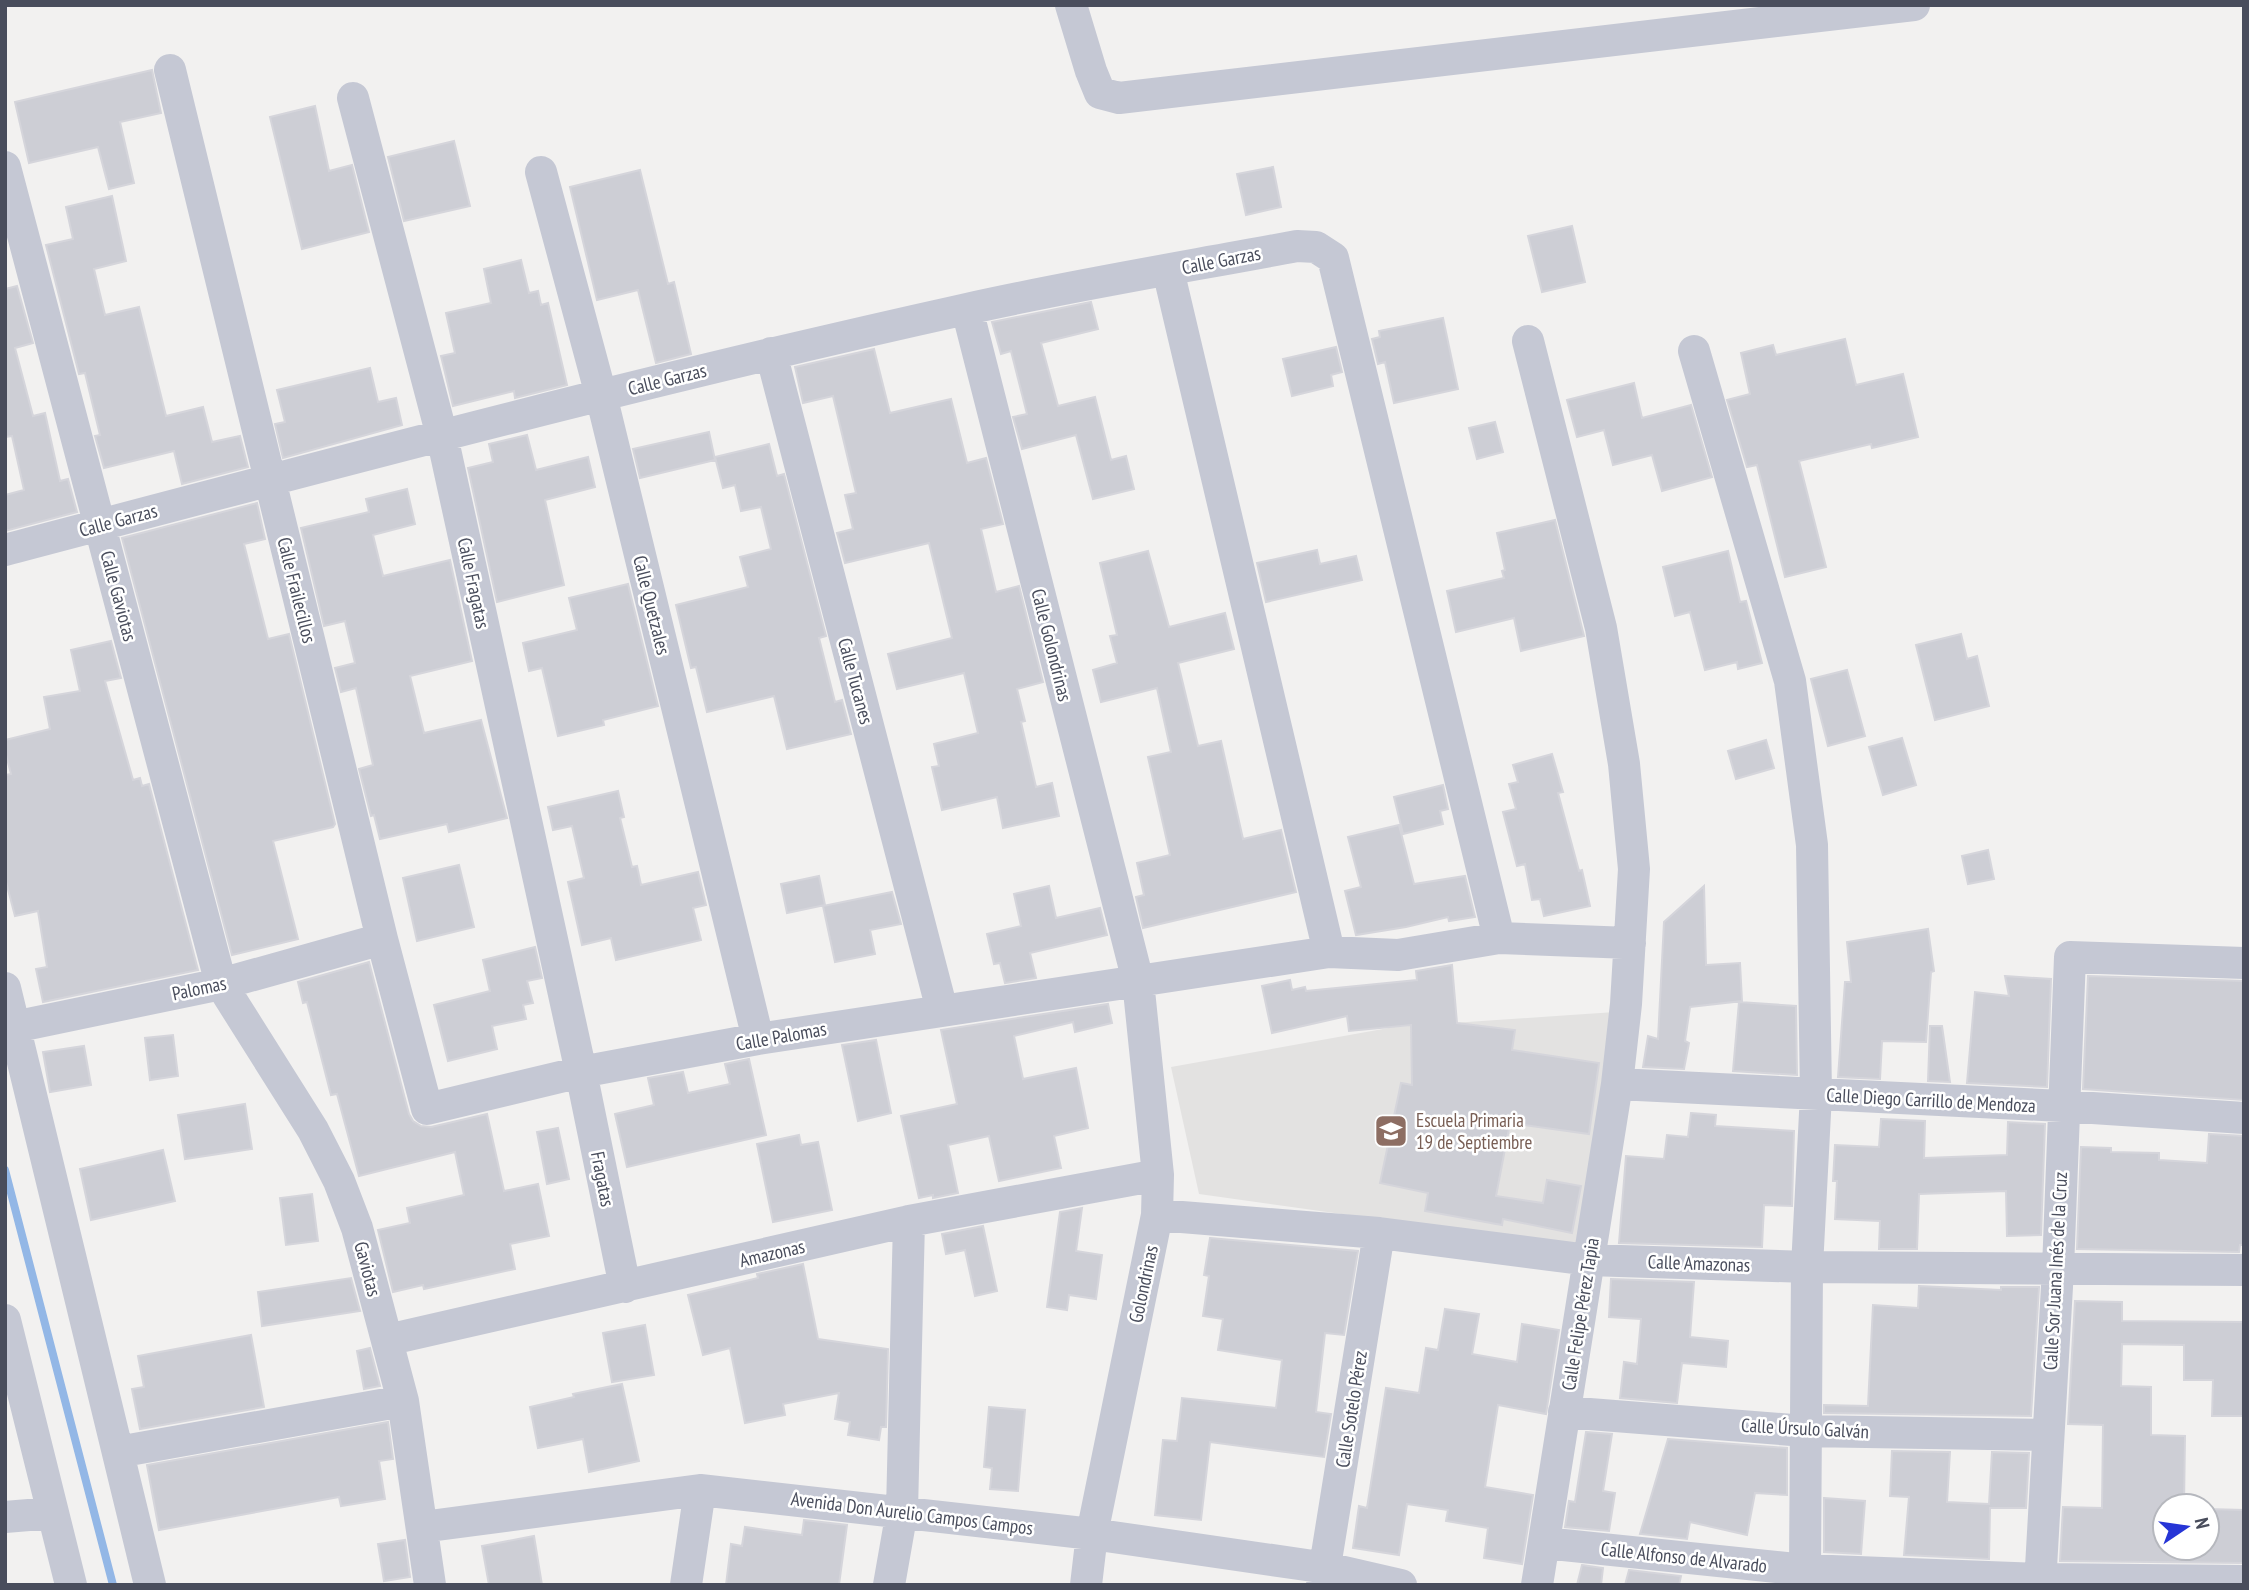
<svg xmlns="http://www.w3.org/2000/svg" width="2249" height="1590" font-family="'PT Sans Narrow',sans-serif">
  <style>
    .education { fill: #e3e2e1 }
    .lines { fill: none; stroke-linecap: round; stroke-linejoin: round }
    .stream { stroke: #93b7e6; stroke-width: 8 }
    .building { fill: #cdced5; stroke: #d5d5db; stroke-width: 2 }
    .street { stroke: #c5c8d4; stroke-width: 32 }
    .labels { text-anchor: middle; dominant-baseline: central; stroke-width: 5; stroke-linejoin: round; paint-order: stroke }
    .street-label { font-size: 19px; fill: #494d5c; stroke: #fff }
    .education-label { font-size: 19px; fill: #785e54; stroke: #fff; text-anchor: start }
  </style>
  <rect width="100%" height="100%" fill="#f2f1f0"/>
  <path class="education" d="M1615 1012 1578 1247 1199 1194 1171 1067 1394 1027Z"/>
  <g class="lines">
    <path class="stream" d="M5 1170 113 1585"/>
  </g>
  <path class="building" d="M152 70 161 113 120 122 134 183 109 189 98 147 29 163 15 102Z
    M315 106 329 171 352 165 369 232 302 249 270 117Z
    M454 141 470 206 404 221 388 157Z
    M1273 167 1281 207 1246 215 1237 174Z
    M640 170 668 284 674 282 691 354 656 363 638 290 597 300 570 187Z
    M112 196 126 261 94 269 105 315 139 307 166 416 203 407 212 442 240 436 248 467 182 484 174 451 104 468 95 436 100 435 85 373 79 374 46 245 73 239 66 207Z
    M1572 226 1585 282 1542 292 1528 236Z
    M521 260 529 293 538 291 541 305 548 303 567 385 515 398 514 391 453 406 441 356 455 353 446 313 491 303 484 269Z
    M17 286 33 343 15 348 33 416 45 413 60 481 68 479 77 512 5 531V495L24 490 12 436 5 437V289Z
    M1091 302 1098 329 1041 343 1058 406 1095 397 1111 460 1126 456 1134 489 1093 499 1076 435 1022 449 1013 417 1027 414 1011 351 1001 354 992 322Z
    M1443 318 1458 389 1394 403 1385 362 1378 364 1372 339 1380 337 1379 331Z
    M1845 339 1856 385 1903 374 1918 437 1872 448 1871 444 1799 461 1826 567 1785 577 1757 465 1747 467 1727 400 1750 394 1741 353 1773 345 1776 355Z
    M1336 347 1342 372 1331 375 1333 386 1292 396 1283 359Z
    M874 349 890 413 951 399 967 463 986 458 1003 524 981 529 996 592 1019 586 1043 682 1017 689 1025 721 1021 722 1036 787 1052 783 1059 816 1003 828 997 797 942 810 932 767 939 766 934 744 978 733 964 673 897 689 888 654 952 638 929 543 845 563 837 533 853 529 845 495 856 493 833 396 803 403 795 367Z
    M370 368 378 402 396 398 402 425 283 458 275 424 285 422 277 390Z
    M1634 383 1642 418 1691 405 1712 477 1662 491 1652 455 1613 465 1604 430 1577 437 1567 400Z
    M1495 422 1503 452 1477 459 1469 428Z
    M709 432 715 460 640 478 633 449Z
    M527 435 536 470 588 457 595 487 545 500 564 585 497 602 468 468 493 462 489 444Z
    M769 444 777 476 784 474 826 636 819 638 835 702 842 700 851 734 787 749 774 696 707 712 696 667 691 668 676 605 748 587 740 557 771 549 761 507 741 511 735 485 723 488 715 457Z
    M407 489 415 524 373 535 383 576 450 560 472 661 410 676 424 733 481 720 507 818 449 832 447 824 380 839 374 815 371 816 359 769 373 765 356 688 341 692 335 668 355 663 345 621 324 626 301 528 369 512 366 499Z
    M257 503 265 539 244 544 268 639 289 634 335 824 333 827 273 841 298 939 232 955 122 538Z
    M1555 520 1584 636 1521 651 1514 618 1456 632 1447 591 1504 578 1502 571 1505 570 1497 533Z
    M1317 550 1320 564 1356 556 1362 580 1266 602 1257 563Z
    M1148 551 1169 627 1225 613 1234 649 1178 663 1198 746 1221 741 1243 839 1281 830 1296 892 1143 928 1136 897 1144 895 1137 863 1170 855 1148 757 1171 752 1157 688 1101 702 1093 670 1117 663 1110 636 1117 635 1100 563Z
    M1728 551 1740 602 1746 601 1762 663 1738 669 1737 662 1705 670 1690 612 1675 616 1663 567Z
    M628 584 658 706 603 720 604 725 558 736 542 668 529 671 523 643 577 630 569 598Z
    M1961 634 1967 659 1977 656 1989 706 1935 720 1916 645Z
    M111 641 121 678 105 681 133 780 140 778 142 786 149 784 198 970 43 1002 36 969 47 967 38 911 15 916 5 878V775L11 774 5 751V740L50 729 44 697 80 691 71 650Z
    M1847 670 1865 736 1828 746 1811 679Z
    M1902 738 1916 785 1883 795 1869 747Z
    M1766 740 1774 768 1736 779 1728 751Z
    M1552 754 1563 792 1558 793 1579 871 1582 870 1590 906 1544 916 1540 899 1532 900 1525 864 1517 866 1503 812 1516 809 1509 784 1518 782 1513 765Z
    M1443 785 1448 809 1440 811 1443 824 1403 834 1394 797Z
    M618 791 624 817 620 818 632 867 637 866 641 885 698 872 706 905 693 908 701 940 616 960 611 938 582 945 568 882 584 878 572 826 553 830 548 807Z
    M1399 825 1414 884 1465 876 1475 917 1449 921 1448 917 1406 927 1356 935 1345 891 1361 887 1348 837Z
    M1988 850 1994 879 1968 884 1962 856Z
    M459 865 474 927 417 941 403 878Z
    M819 876 825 905 787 913 781 884Z
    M1049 886 1056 918 1100 908 1107 935 1030 953 1036 978 1005 983 1000 963 994 964 987 934 1021 926 1014 894Z
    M1704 886 1706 965 1740 963 1742 1001 1690 1007 1685 1041 1689 1043 1684 1069 1643 1067 1648 1036 1658 1039 1664 922Z
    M892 892 901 924 870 930 875 954 835 962 823 906Z
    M1928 929 1934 971 1931 972 1926 1042 1882 1041 1880 1079 1838 1077 1845 982H1851L1847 942Z
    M535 947 542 978 527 981 533 1003 523 1005 526 1019 492 1026 497 1049 448 1061 434 1005 490 991 483 960Z
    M369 962 409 1114 413 1121 421 1126 431 1127 487 1114 504 1191 538 1184 549 1236 510 1244 515 1269 424 1289 423 1285 393 1292 378 1230 410 1223 407 1208 464 1195 455 1152 359 1176 337 1094 331 1095 307 1002 303 1003 298 982Z
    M1452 965 1457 1023 1515 1030 1512 1050 1599 1063 1589 1134 1510 1123 1496 1196 1543 1203 1547 1180 1581 1186 1572 1233 1503 1219 1502 1225 1425 1211 1428 1193 1380 1183 1401 1083 1412 1085 1411 1025 1349 1031 1347 1016 1272 1033 1262 986 1290 980 1292 990 1305 987 1306 991 1417 980 1416 971Z
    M2005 976 2051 979 2047 1087 1967 1083 1975 992 2009 996Z
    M2088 976 2244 981V1100L2083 1089Z
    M1739 1002 1796 1006 1797 1075 1733 1071Z
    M1108 1004 1112 1023 1075 1032 1073 1022 1014 1036 1023 1079 1076 1068 1088 1128 1054 1136 1061 1168 999 1181 989 1136 948 1145 958 1193 933 1198V1195L919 1198 901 1116 957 1104 941 1030Z
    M1930 1026H1942L1950 1082 1928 1081Z
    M173 1035 178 1076 150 1080 145 1038Z
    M876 1040 891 1113 858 1121 842 1045Z
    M84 1046 91 1085 50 1092 43 1052Z
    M749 1059 766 1135 627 1167 615 1114 654 1105 648 1078 683 1072 688 1093 730 1084 725 1064Z
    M245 1104 252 1149 185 1159 178 1115Z
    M1691 1113 1716 1115 1715 1126 1794 1131 1792 1206 1764 1205 1762 1247 1619 1243 1626 1156 1664 1159 1667 1135 1688 1137Z
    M1881 1119 1925 1121 1924 1158 2007 1155 2008 1122 2045 1124 2041 1235 2007 1236 2006 1191 1919 1194 1917 1249H1879L1880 1221 1835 1219 1837 1181H1833L1835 1145 1879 1147Z
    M558 1128 569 1179 547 1184 537 1132Z
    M2209 1134 2244 1136V1245H2240L2239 1252 2077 1249 2081 1147 2111 1148V1152L2159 1153V1160L2207 1163Z
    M799 1135 801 1145 818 1142 832 1210 773 1222 757 1144Z
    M163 1150 175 1201 91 1220 80 1169Z
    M312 1194 318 1241 286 1245 280 1198Z
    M1082 1208 1076 1251 1102 1255 1096 1299 1069 1295 1067 1310 1047 1307 1060 1212Z
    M983 1226 997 1291 975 1296 965 1250 946 1254 942 1234Z
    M1210 1238 1358 1251 1344 1335 1325 1333 1316 1412 1331 1414 1324 1457 1210 1442 1201 1520 1155 1515 1163 1440 1177 1441 1182 1398 1276 1408 1282 1360 1218 1350 1223 1319 1203 1316 1209 1276 1204 1275Z
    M803 1264 818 1339 888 1349 886 1427H881L879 1440 848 1435 850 1422 835 1419 839 1393 783 1404 785 1415 745 1423 730 1348 703 1355 688 1295 758 1278 757 1274Z
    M351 1278 360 1311 262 1326 258 1292Z
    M1611 1279 1694 1282 1690 1337 1728 1341 1726 1367 1682 1363 1677 1403 1620 1398 1624 1362 1637 1364 1641 1319 1609 1317Z
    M1919 1286 2001 1290V1287H2039L2031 1416 1824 1413V1405L1868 1406 1873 1305 1918 1308Z
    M2075 1301 2122 1302V1321L2244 1322V1416H2212L2213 1380H2184V1345L2122 1344 2121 1386 2151 1387V1435L2185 1436 2184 1506H2165V1548H2207V1509L2244 1510V1563L2060 1561 2063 1507 2102 1508 2103 1425 2068 1424Z
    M1445 1309 1479 1314 1472 1354 1517 1362 1522 1324 1559 1330 1546 1414 1498 1405 1485 1487 1533 1495 1522 1564 1484 1558 1488 1528 1446 1521 1448 1510 1407 1504 1399 1555 1353 1548 1359 1506 1367 1508 1386 1388 1419 1393 1426 1348 1438 1350Z
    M645 1325 654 1375 612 1382 603 1333Z
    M251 1335 264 1407 140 1429 132 1389 144 1387 138 1356Z
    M370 1348 380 1386 364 1389 357 1351Z
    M622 1384 639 1461 589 1472 583 1439 538 1448 530 1407 574 1397 573 1394Z
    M989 1407 1025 1410 1018 1491 990 1489 992 1468 984 1467Z
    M388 1422 393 1459 379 1461 385 1499 341 1506 339 1497 159 1530 147 1465Z
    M1586 1432 1612 1434 1603 1491 1615 1493 1609 1531 1565 1527 1569 1501 1575 1502Z
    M1668 1439 1787 1448V1495L1755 1493 1747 1535 1690 1522 1687 1539 1640 1534Z
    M1892 1451 1950 1452 1947 1502 1989 1504 1992 1452 2029 1453 2026 1508H1990L1989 1559 1904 1555 1909 1497 1890 1496Z
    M1824 1498 1865 1501 1861 1554 1824 1552Z
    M804 1520 847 1525 839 1585H726L731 1544 742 1546 745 1527 802 1535Z
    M534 1536 542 1585H489L482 1546Z
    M405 1540 410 1577 384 1581 378 1544Z
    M1582 1565 1603 1568 1601 1585H1577Z
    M1629 1570 1681 1576 1679 1585H1625Z"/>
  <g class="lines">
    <path class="street" d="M1071 5 1091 71 1100 93 1119 98 1914 5
      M170 70 382 939 427 1109 581 1072 758 1039 1329 952 1398 955 1499 938 1630 943
      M353 98 442 436 581 1072 625 1287
      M5 167 221 984 313 1130 339 1181 357 1228 403 1401 430 1585
      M541 172 601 395 758 1039
      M1168 270 1329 952
      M967 309 1138 981 1158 1175 1157 1215 1092 1534 1086 1585
      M1528 341 1601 628 1624 764 1634 869 1626 1004 1617 1084 1537 1585
      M1694 351 1790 681 1812 845 1816 1094 1807 1267 1805 1570
      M771 353 942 1010
      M5 550C323 466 641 381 962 310 1073 285 1185 267 1297 246L1316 247 1333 258 1499 938
      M5 988 150 1585
      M14 1027 221 984 382 939
      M1617 1084 2062 1106 2244 1118
      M1157 1215 1379 1233 1589 1260 1807 1267 2244 1270
      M5 1320 71 1585
      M387 1340 909 1221 1158 1175
      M1564 1412 1805 1431 2047 1435
      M118 1452 403 1401
      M5 1517 53 1513
      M422 1527 700 1490 1092 1534 1327 1568 1401 1585
      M1544 1543 1805 1570 2040 1579 2244 1581
      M686 1585 700 1490
      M889 1585 902 1511 909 1221
      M1322 1585 1379 1233
      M2040 1585 2058 1269 2070 957 2244 963"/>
  </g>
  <defs>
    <symbol id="school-square" viewBox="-11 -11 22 22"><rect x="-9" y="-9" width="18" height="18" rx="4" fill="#8d6e63" stroke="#fff"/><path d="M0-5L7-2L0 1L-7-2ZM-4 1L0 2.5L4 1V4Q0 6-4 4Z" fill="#fff"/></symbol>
  </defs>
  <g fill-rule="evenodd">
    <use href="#school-square" x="1372" y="1112" width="38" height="38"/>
  </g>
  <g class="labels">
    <g class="street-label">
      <text transform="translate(1221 260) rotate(-11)">Calle Garzas</text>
      <text transform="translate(667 379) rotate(-14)">Calle Garzas</text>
      <text transform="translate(118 520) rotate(-15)">Calle Garzas</text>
      <text transform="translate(474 583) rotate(78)">Calle Fragatas</text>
      <text transform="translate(297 590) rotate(76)">Calle Frailecillos</text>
      <text transform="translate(119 596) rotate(75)">Calle Gaviotas</text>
      <text transform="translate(652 605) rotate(76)">Calle Quetzales</text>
      <text transform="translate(1052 645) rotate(76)">Calle Golondrinas</text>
      <text transform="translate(856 681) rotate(75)">Calle Tucanes</text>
      <text transform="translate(199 988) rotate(-12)">Palomas</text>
      <text transform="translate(781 1036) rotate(-10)">Calle Palomas</text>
      <text transform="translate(1931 1100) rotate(3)">Calle Diego Carrillo de Mendoza</text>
      <text transform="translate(603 1179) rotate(79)">Fragatas</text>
      <text transform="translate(772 1253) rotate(-13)">Amazonas</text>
      <text transform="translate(1699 1263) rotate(2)">Calle Amazonas</text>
      <text transform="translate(368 1269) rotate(75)">Gaviotas</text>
      <text transform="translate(2055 1271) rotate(-87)">Calle Sor Juana Inés de la Cruz</text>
      <text transform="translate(1143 1284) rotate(-78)">Golondrinas</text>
      <text transform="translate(1580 1314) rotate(-81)">Calle Felipe Pérez Tapia</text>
      <text transform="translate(1351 1409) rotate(-81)">Calle Sotelo Pérez</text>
      <text transform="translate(1805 1428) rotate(3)">Calle Úrsulo Galván</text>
      <text transform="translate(912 1513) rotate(7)">Avenida Don Aurelio Campos Campos</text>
      <text transform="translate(1684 1557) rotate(6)">Calle Alfonso de Alvarado</text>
    </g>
    <g class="education-label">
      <text x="1416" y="1120">Escuela Primaria<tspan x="1416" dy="22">19 de Septiembre</tspan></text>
    </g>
  </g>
  <rect width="2249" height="1590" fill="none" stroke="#494d5c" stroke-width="14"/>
  <g transform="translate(2186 1527) rotate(77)"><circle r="33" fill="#ffffff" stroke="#b6b8be" stroke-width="2"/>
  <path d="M0-5L12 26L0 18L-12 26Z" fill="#2635d6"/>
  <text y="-10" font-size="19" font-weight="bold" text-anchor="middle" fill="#494d5c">N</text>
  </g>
</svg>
